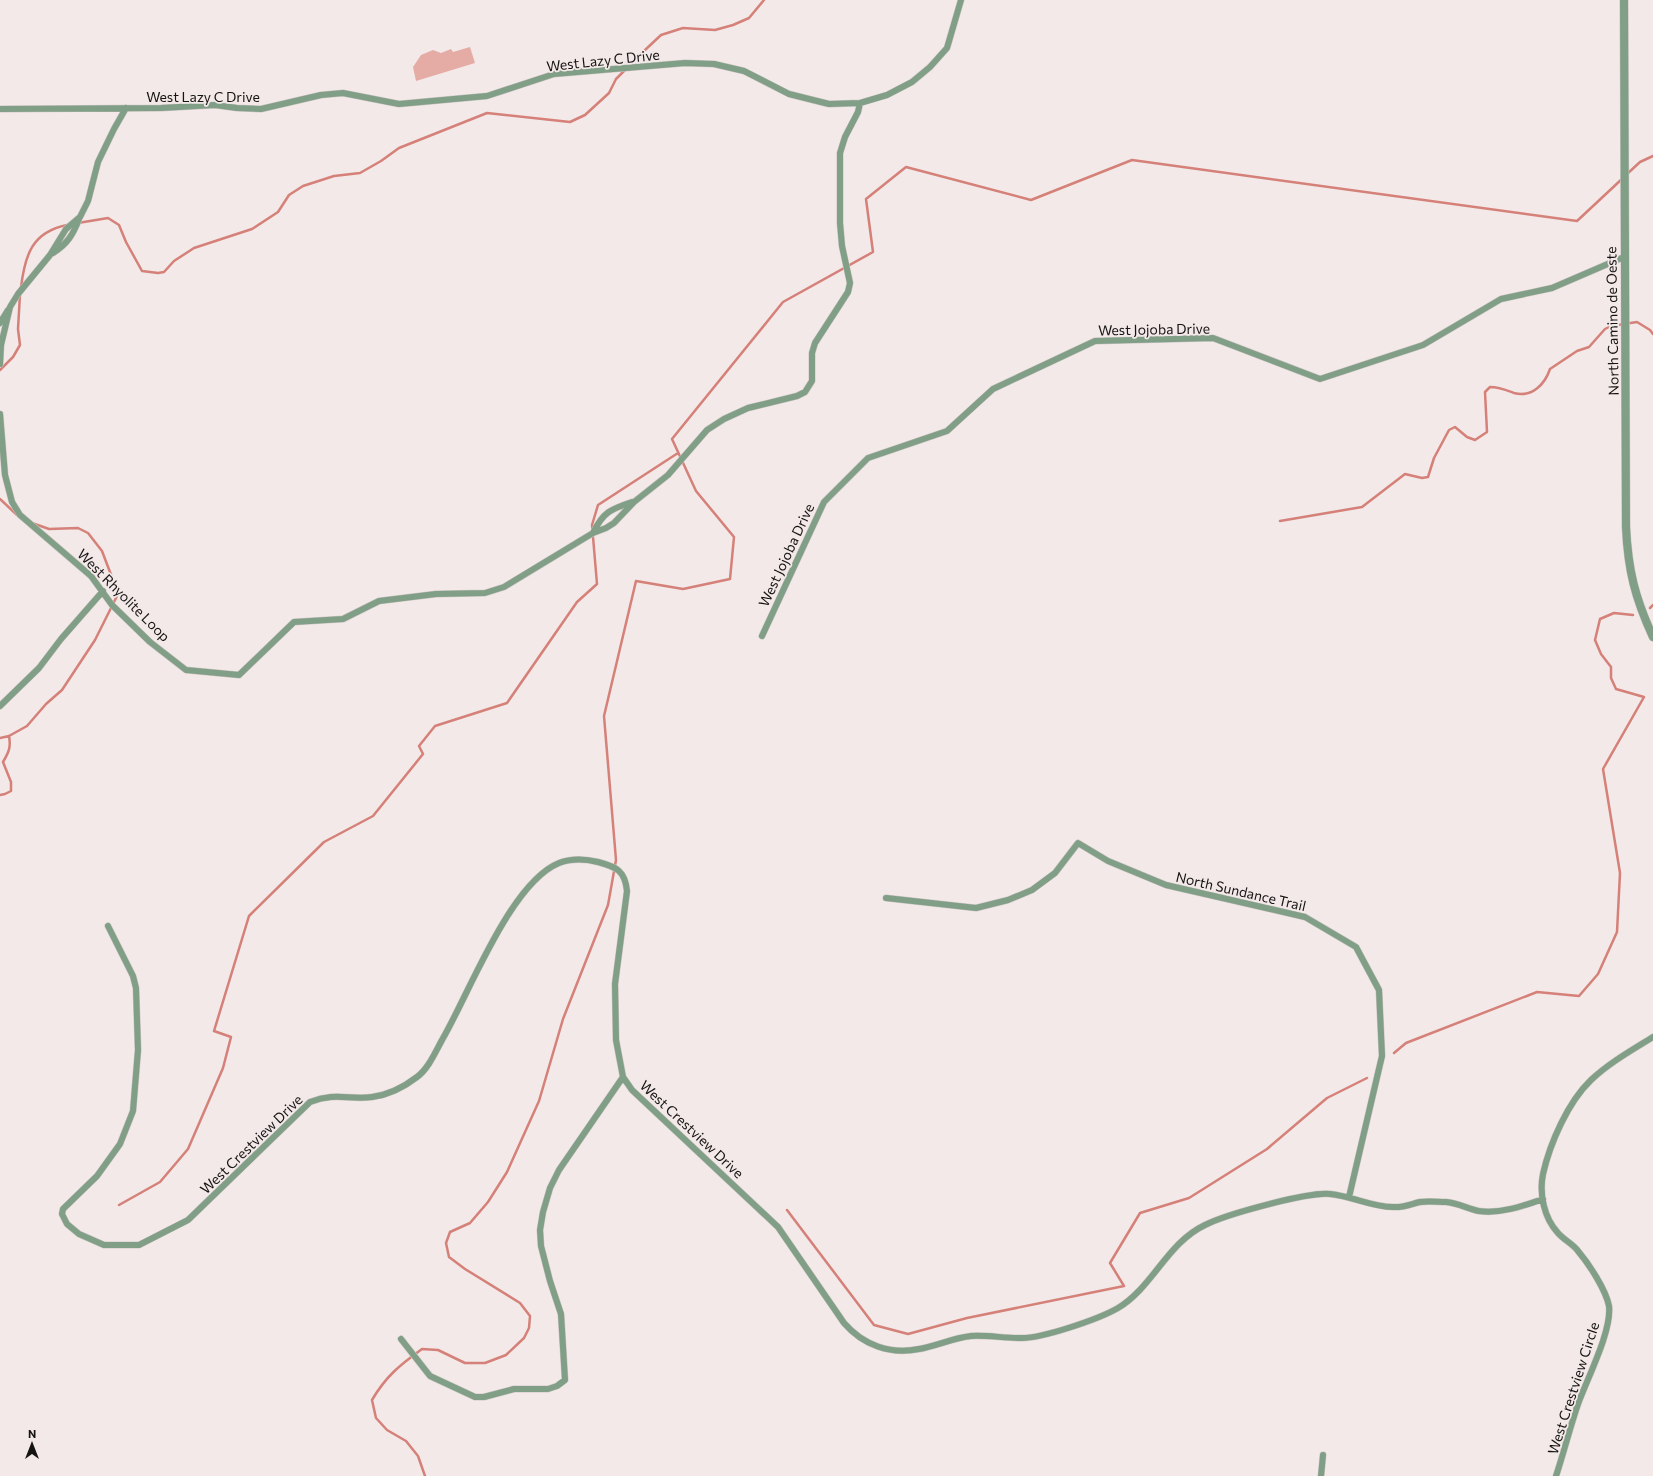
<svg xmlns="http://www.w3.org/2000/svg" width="1653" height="1476" font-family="Commissioner,sans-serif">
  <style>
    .green { fill: #e5aca6 }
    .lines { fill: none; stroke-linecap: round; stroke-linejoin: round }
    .stream { stroke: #d58078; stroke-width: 2.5 }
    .minor-casing { stroke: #cfc7c6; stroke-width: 7 }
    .tertiary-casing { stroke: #cfc7c6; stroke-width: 9 }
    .minor { stroke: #819f87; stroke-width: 6 }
    .tertiary { stroke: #819f87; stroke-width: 8 }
    .labels { text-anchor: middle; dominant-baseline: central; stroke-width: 3.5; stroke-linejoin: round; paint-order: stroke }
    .street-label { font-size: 14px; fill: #161313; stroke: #f2e9e8 }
  </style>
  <rect width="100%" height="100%" fill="#f2e9e8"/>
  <path class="green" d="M470 47 475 63 416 81 413 67 421 55 433 50 441 53 451 49 453 52Z"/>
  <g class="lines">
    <path class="stream" d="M628 66 661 35 683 28 715 30 733 25 749 18 764 0
      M1626 175 1640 162 1653 156
      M78 223 108 218 119 225 126 242 142 271 158 273 164 272 174 261 194 248 252 229 278 212 289 195 303 186 334 176 360 173 381 161 399 148 487 113 570 122 585 115 609 93 616 79 625 70
      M21 287C25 255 32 232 67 225
      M0 370 13 357 20 345 18 329 20 294
      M0 499 17 515
      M1280 521 1362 507 1405 474 1422 478 1428 477 1434 458 1449 430 1455 427 1467 437 1475 440 1487 432 1485 392 1490 387C1499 387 1506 390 1514 393 1532 398 1545 384 1550 369L1577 351 1589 347 1605 329 1611 326 1637 322 1650 330 1653 334
      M1650 608 1653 605
      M0 738 9 736 27 726 46 704 62 690 95 640 117 596 113 580 102 551 88 533 78 528 49 529 32 523
      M0 795 5 794 11 791V782L3 762C9 752 11 747 9 736
      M1394 1053 1406 1043 1537 992 1579 996 1598 974 1617 932 1620 873 1603 769 1644 697 1616 689 1611 678V667L1601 654 1595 640 1600 619 1614 613 1633 615
      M119 1205 160 1182 188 1149 223 1068 231 1037 214 1031 249 916 324 842 373 816 423 754 419 746 435 726 507 703 577 602 597 584 592 525 598 505 678 453
      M787 1210 874 1325 908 1334 967 1318 1124 1286 1110 1263 1140 1213 1189 1198 1267 1149 1327 1098 1367 1078
      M425 1476 418 1456 406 1441 387 1430 376 1418 372 1400C386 1376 400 1365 422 1349L438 1350 465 1363H485L506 1355 524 1338 529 1328 530 1316 520 1303 465 1269 449 1257 446 1243 450 1232 470 1223 488 1202 507 1172 539 1101 563 1019 608 905 616 860 604 716 636 581 683 589 730 579 734 537 696 491 672 439 783 302 873 252 866 199 906 167 1031 200 1132 160 1577 221 1623 178"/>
    <defs>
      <path id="minor" d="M0 109 161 108 215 105 237 108 261 109 321 95 343 93 399 104 487 96 554 74 685 63 714 64 744 71 789 94 829 104 860 103 887 95 912 82 930 67 947 48 961 0
        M53 253C67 244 73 235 79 219
        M0 323 8 310
        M0 364 1 345 10 307 18 294 50 255 66 229 80 217 88 201 98 162 114 129 126 108
        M0 414 5 475 12 502 20 515 91 576 112 605 150 642 186 670 239 675 294 622 343 619 379 601 436 594 485 593 504 587 593 533 606 528 614 523 634 502 668 475 707 430 724 419 748 408 797 396 805 392 812 381V353L815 343 848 292 850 283 842 246 840 223V153L845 137 858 112 860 103
        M593 533C603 512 611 509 632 502
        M762 636 824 502 868 458 947 431 993 389 1095 341 1213 338 1320 379 1423 345 1501 299 1552 288 1624 257
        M0 706 39 668 61 639 103 591
        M886 898 976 908 1008 900 1032 890 1055 873 1078 843 1108 861 1166 885 1305 917 1356 947 1379 990 1382 1056 1349 1197
        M108 926 133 976 136 988 138 1050 133 1111 120 1144 97 1176 63 1209 62 1214 67 1224 79 1234 104 1245H139L188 1220 310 1102C336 1092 348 1100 372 1097 388 1095 404 1087 417 1077 428 1069 435 1053 442 1040 469 994 510 883 559 863 572 858 586 859 598 862 617 867 625 871 627 891L615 984 616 1040 623 1077 632 1090 778 1227 844 1323C863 1345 890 1355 919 1349 936 1346 953 1338 971 1336 987 1335 1003 1338 1020 1338 1041 1339 1099 1319 1118 1308 1153 1287 1167 1243 1205 1225 1227 1214 1307 1192 1330 1194 1352 1196 1372 1207 1393 1207 1402 1208 1411 1204 1420 1202 1428 1201 1438 1202 1446 1202 1458 1203 1468 1209 1479 1211 1501 1214 1523 1206 1543 1199
        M401 1339 430 1376 475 1397H484L514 1389H548L557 1386 565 1380 561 1314 550 1281 541 1246 540 1230 543 1212 550 1188 559 1170 623 1077
        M1321 1476 1323 1455
        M1556 1476C1564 1452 1570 1427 1578 1404 1587 1379 1612 1331 1609 1306 1606 1290 1589 1264 1578 1251 1573 1244 1564 1240 1558 1233 1544 1218 1539 1194 1543 1174 1550 1143 1568 1102 1591 1080 1609 1063 1632 1050 1653 1037"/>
      <path id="tertiary" d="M1624 0 1626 527C1628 570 1635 598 1653 637"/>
    </defs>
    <use href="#minor" class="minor-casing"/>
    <use href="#tertiary" class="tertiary-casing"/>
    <use href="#minor" class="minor"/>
    <use href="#tertiary" class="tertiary"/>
  </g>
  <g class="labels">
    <g class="street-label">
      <text transform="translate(603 60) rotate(-6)">West Lazy C Drive</text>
      <text x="203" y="96">West Lazy C Drive</text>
      <text transform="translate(1612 321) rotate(-91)">North Camino de Oeste</text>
      <text transform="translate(1154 329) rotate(-1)">West Jojoba Drive</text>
      <text transform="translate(786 555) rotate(-65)">West Jojoba Drive</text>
      <text transform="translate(124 595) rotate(45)">West Rhyolite Loop</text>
      <text transform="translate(1241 891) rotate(13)">North Sundance Trail</text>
      <text transform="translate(692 1129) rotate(43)">West Crestview Drive</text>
      <text transform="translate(251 1144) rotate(-44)">West Crestview Drive</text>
      <text transform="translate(1573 1388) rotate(-72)">West Crestview Circle</text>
    </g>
  </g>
  <g transform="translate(32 1444)" stroke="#f2e9e8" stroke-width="3" paint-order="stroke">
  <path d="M0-3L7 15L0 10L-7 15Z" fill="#161313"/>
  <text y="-6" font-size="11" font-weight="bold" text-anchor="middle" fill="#161313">N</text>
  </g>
</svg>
